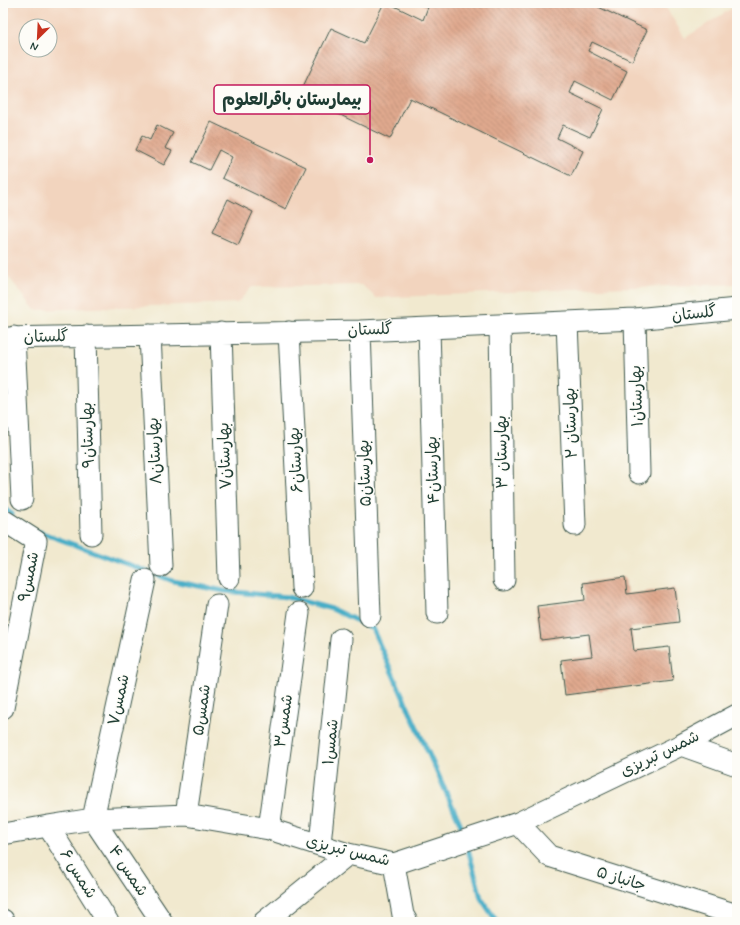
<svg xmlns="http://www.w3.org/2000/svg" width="740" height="925" font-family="Mynerve,'Playpen Sans Arabic',sans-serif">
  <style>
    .built { fill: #f2d4be; fill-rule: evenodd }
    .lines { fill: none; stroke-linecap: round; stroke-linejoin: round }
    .stream { stroke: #48aec7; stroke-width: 5 }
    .building { fill: url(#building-back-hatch) }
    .minor-casing { stroke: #3e574b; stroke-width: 23 }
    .minor { stroke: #fff; stroke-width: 21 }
    .labels { text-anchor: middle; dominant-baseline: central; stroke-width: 3; stroke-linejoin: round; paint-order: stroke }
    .street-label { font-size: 16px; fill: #1f3d34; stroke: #fdfcf7 }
    .leader { fill: none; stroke: #c2185b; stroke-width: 1.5 }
    .callout-dot { fill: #c2185b; stroke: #fdfcf7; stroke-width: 1.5 }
    .callout { fill: #fdfcf7; stroke: #c2185b; stroke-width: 1.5 }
    .callout-label { font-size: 17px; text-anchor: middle; font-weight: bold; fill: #1f3d34 }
  </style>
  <defs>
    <pattern id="building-back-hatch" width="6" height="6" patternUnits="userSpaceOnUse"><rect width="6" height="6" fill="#e0a98e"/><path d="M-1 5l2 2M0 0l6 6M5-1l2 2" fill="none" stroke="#b58b75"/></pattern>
  </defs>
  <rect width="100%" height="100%" fill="#fdfcf7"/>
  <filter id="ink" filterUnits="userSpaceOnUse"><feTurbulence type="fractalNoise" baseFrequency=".025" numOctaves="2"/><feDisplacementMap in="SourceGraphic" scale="8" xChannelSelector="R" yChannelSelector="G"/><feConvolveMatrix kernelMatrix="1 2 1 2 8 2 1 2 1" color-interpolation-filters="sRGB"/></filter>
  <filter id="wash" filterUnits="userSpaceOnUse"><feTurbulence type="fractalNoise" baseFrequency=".012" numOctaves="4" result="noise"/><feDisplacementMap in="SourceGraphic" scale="16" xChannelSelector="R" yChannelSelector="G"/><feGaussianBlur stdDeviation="0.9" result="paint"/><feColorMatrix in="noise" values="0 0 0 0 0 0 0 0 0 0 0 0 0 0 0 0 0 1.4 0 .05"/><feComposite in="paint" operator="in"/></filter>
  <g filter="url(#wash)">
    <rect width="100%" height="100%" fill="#f1e9cf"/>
    <path class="built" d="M3 3H663L685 38 737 5V284L600 288 376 298 362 285 252 287 237 303 35 310 3 270ZM26 26H50V50H26Z"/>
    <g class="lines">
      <path class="stream" d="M3 508 12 514
        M37 531 173 581 224 591 287 597 332 609 372 628 460 823 464 835
        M467 845 481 898 497 922"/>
    </g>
    <g id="blocks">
      <path class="building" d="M384 3H388L423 20 428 7 419 3H590L647 30 632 61 592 42 588 51 627 71 613 100 575 81 570 93 603 109 590 137 563 125 557 138 583 151 571 176 410 98 390 139 299 95 331 28 364 43Z
        M211 122 306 167 286 209 222 178 232 157 219 150 209 170 192 162Z
        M157 125 173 133 165 148 172 151 164 165 135 150 142 136 150 140Z
        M228 199 253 212 238 245 212 233Z
        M625 577 627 594 675 588 679 622 631 628 634 651 669 647 673 681 565 695 561 660 592 656 589 634 541 640 537 606 585 600 583 583Z"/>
    </g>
  </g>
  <g filter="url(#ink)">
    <use href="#blocks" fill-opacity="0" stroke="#3e574b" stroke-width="1"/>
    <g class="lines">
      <defs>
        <path id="minor" d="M635 319 639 473
          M567 322 575 525
          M500 325 504 580
          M429 328 437 613
          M360 331 370 616
          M289 332 302 588
          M221 333 229 578
          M150 335 161 566
          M86 336 91 534
          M14 337 22 499
          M3 338 360 331 635 319 737 309
          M3 520 36 541 3 708
          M145 580 93 819 162 922
          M681 745 737 765
          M186 815 217 605
          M518 823 549 856 737 915
          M48 826 108 922
          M269 829 299 613
          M3 834 48 826 93 819 186 815 269 829 348 854 394 864 518 823 681 745 737 715
          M320 844 341 639
          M394 864 403 915 407 922
          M3 920 4 922
          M264 922 348 854"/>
      </defs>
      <use href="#minor" class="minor-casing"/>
      <use href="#minor" class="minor"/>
    </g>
  </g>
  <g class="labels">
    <g class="street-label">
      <text transform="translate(694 314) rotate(-6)">گلستان</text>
      <text transform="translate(370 330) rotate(-2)">گلستان</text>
      <text transform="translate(46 337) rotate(-1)">گلستان</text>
      <text transform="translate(637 396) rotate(-92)">بهارستان۱</text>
      <text transform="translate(571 423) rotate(-92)">بهارستان ۲</text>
      <text transform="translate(88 435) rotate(-92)">بهارستان۹</text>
      <text transform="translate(155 451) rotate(-93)">بهارستان۸</text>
      <text transform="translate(502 452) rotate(-91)">بهارستان ۳</text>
      <text transform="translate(225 456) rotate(-92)">بهارستان۷</text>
      <text transform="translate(296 460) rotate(-93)">بهارستان۶</text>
      <text transform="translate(433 470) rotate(-92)">بهارستان۴</text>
      <text transform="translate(365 473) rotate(-92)">بهارستان۵</text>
      <text transform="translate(29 577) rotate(-79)">شمس۹</text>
      <text transform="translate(119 700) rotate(-78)">شمس۷</text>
      <text transform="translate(202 710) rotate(-82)">شمس۵</text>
      <text transform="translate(284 721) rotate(-82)">شمس۳</text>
      <text transform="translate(331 742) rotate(-84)">شمس۱</text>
      <text transform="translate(660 754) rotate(-26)">شمس تبریزی</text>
      <text transform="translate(348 851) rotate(14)">شمس تبریزی</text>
      <text transform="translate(128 871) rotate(56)">شمس ۴</text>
      <text transform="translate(78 874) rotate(58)">شمس ۶</text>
      <text transform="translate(621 879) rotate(17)">جانباز ۵</text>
    </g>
  </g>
  <path class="leader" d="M370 160L370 100"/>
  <circle class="callout-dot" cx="370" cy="160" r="4"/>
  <rect class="callout" x="214" y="85" width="156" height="29" rx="4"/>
  <g class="callout-label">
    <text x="292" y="105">بیمارستان باقرالعلوم</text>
  </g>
  <rect width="740" height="925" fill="none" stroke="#fdfcf7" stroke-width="16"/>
  <g transform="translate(38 38) rotate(204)"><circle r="19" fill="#fdfcf7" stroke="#a4b0a9"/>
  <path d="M0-3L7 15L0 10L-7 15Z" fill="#c8321e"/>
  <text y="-6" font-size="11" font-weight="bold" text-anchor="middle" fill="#1f3d34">N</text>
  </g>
</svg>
